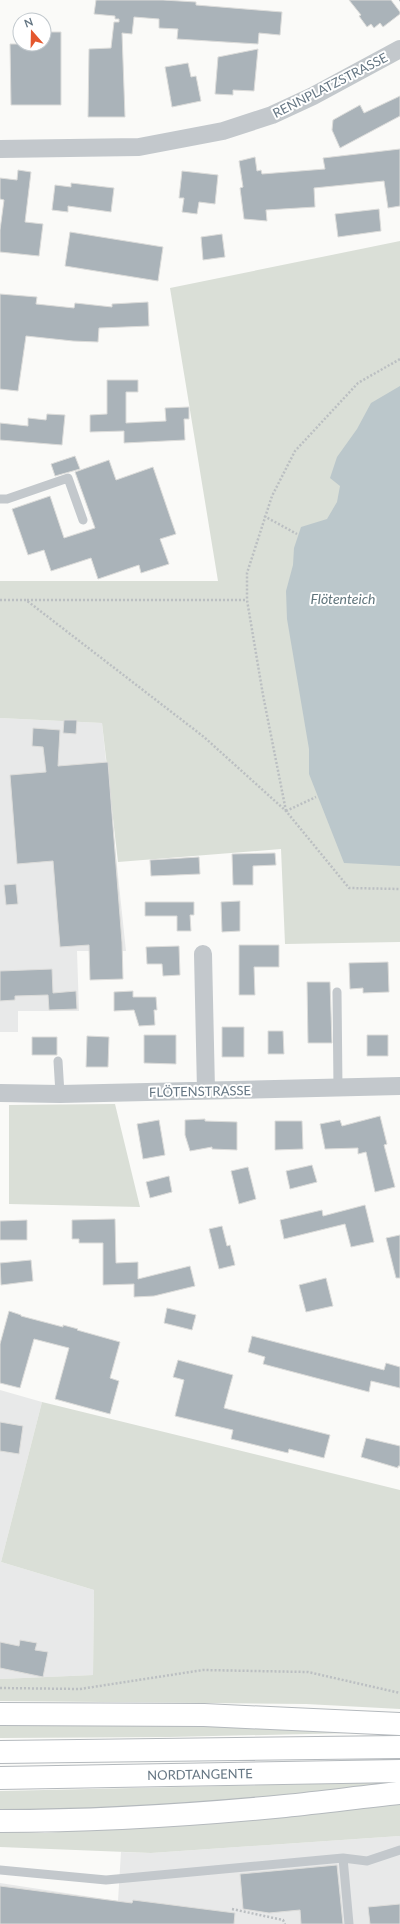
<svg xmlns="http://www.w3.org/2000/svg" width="400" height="1924" font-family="Lato,sans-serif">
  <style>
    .built { fill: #e8e9e9 }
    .green { fill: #dadfd7 }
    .water { fill: #bbc7cb }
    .building { fill: #aab3b9; stroke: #dcdcda }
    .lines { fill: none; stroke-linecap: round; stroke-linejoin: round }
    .highway-casing { stroke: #b4b9bd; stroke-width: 24 }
    .path { stroke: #bbbfc2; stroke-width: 2.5; stroke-dasharray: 2 2; stroke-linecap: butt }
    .lane { stroke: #c3c8cc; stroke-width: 9 }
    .street { stroke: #c3c8cc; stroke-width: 18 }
    .highway { stroke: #fff; stroke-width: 22 }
    .labels { text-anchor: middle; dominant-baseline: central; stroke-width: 4; stroke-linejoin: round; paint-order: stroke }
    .street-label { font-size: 13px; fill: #657683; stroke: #fff }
    .water-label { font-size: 14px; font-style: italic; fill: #60757c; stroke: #fff }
  </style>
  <rect width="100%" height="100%" fill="#fafaf8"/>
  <path class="built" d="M0 718 102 723 126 951H77L79 1011H18V1032H0Z
    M0 1390 42 1402 1 1562 94 1590 93 1675 0 1679Z
    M400 1836V1924H0V1883L118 1901 121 1852 151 1853Z"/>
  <path class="green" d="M400 241V942L285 944 281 849 118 862 102 723 0 718V581H218L170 288Z
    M115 1104 140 1207 9 1204V1105Z
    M42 1402 400 1490V1709L306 1704 0 1701V1679L93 1675 94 1590 1 1562Z
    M195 1721 395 1732 170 1737 0 1738V1724Z
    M400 1782V1785L133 1810 0 1812V1791Z
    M400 1802V1836L151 1853 0 1847V1831L45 1833 188 1822Z"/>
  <path class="water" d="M400 386V866L344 863 309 774V749L287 619 286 591 293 565 294 548 301 527 327 519 337 502 340 486 330 478 337 457 357 429 371 403Z"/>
  <path class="building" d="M96 0H163L196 2V5L282 12 280 35 259 33 258 44 177 39 178 29 159 28V19L134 17 132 34 122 33 125 117H88L89 49 111 48 114 22H119V19H115V16L94 14Z
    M349 0H391L400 12V14L383 27 380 23 374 28 371 24 367 27 359 16 361 15Z
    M44 32H61V105H11L10 44H44Z
    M258 49 254 91 233 90V95L215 94 218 57Z
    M188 63 191 77 196 76 201 101 172 107 165 67Z
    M400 96V116L340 148 332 130 333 120 360 105 364 113Z
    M400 149V206L388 208 384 181 314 188 315 207 266 210 267 221 244 219 240 188 243 187 239 161 255 157 257 171 261 170 262 174 325 169 323 158Z
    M18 170 31 172 25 222 43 224 39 256 0 252V230L4 200 0 199V178L17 180Z
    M182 171 218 175 215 204 199 202 197 214 182 212 184 198H179Z
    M71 183 114 188 111 212 68 206V212L52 210 55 185 71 187Z
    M379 209 381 231 338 237 335 214Z
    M70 232 163 247 158 281 65 266Z
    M222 234 225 257 203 260 201 237Z
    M0 294 37 297 36 304 74 308 75 303 112 307V304L148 302 149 326 99 328 98 342 73 341 26 336 18 391 0 389Z
    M107 380H138V392H126V423L166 421 165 408 189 407V419H184L185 440 124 443V431L90 432V415L107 414Z
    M47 414 65 415 62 445 0 440V423L28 426V418L46 420Z
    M75 456 80 469 55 476 51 464Z
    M109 460 116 480 153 467 176 534 160 539 169 564 141 573 139 565 98 579 91 558 51 571 44 550 28 555 12 509 50 496 64 538 95 528 75 472Z
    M64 720H77L76 734 63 733Z
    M33 728 60 730 58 766 108 762 122 942 123 979 90 980 89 945 60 947 53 861 17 864 10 775 46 772 43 747 32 746Z
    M275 853 276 865 253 866V885H233L232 854Z
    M199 857 200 874 151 876 150 860Z
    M16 884 18 904 6 905 4 885Z
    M240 901V931L222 932 221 902Z
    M145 902H194V915H190L191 931H177V916H145Z
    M239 945H279V967H254L255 995H239Z
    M179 946 180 975 163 976 162 964H147L146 947Z
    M388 962 389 992 363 993V988L350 989 349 963Z
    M52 969 53 993 76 991 77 1009 49 1010 48 995 15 996V1000L0 1001V971Z
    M307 982H330L332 1043H308Z
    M133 991V997H156L157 1010H154L155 1025 139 1026 134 1010 114 1011V992Z
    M222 1027H244V1057H222Z
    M268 1031H283L284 1054H268Z
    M144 1035H176V1064L144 1063Z
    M367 1035H388V1056H367Z
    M87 1036 109 1037 108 1067H86Z
    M32 1037H57V1055H32Z
    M380 1116 387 1144 384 1145 395 1187 375 1192 366 1152 358 1154V1148L325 1149 320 1124 340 1120 342 1126Z
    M205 1119V1121L237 1122V1150L212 1149V1147L190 1151 185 1135V1120Z
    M159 1120 165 1155 143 1159 137 1124Z
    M275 1121H302L303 1149 275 1150Z
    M312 1165 317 1182 290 1189 286 1171Z
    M248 1167 256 1199 239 1204 231 1171Z
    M169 1176 172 1192 150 1198 146 1182Z
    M365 1205 374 1242 351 1247 345 1224 284 1239 280 1220 322 1210 323 1216Z
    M115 1219 116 1263 138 1262V1279L190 1266 195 1286 154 1296 134 1297V1284L103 1285V1243H79V1239H72V1220Z
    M27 1220V1240H0V1221Z
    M222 1226 227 1246 230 1245 235 1265 219 1269 209 1229Z
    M400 1235V1278H396L386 1238Z
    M31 1260 33 1281 1 1285 0 1263Z
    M326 1278 333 1306 306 1312 299 1285Z
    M167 1308 196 1315 192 1330 164 1323Z
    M9 1311 21 1315V1316L63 1327V1325L78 1329 77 1330 120 1342 110 1378 119 1381 110 1414 55 1399 69 1348 34 1339 20 1388 0 1383V1344Z
    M252 1336 384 1370 386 1363 400 1367V1388L371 1381 369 1392 263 1364 265 1357 248 1352Z
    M178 1360 233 1375 224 1408 330 1435 324 1458 289 1449 288 1453 231 1439 233 1430 175 1416 184 1380 173 1377Z
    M0 1422 23 1426 19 1454 0 1451Z
    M366 1438 400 1446V1466H398V1468L361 1457Z
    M20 1640 37 1643 35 1650 48 1652 43 1677 0 1668V1642L19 1646Z
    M337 1865 343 1924H301L300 1910 269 1913 243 1909 240 1874Z
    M0 1886 132 1903 133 1900 235 1913 234 1924H0Z
    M400 1904V1924H370L368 1907Z"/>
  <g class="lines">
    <defs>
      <path id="highway" d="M0 1714 204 1715 400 1724
        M0 1752 400 1747
        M0 1778 400 1771
        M0 1821C95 1821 191 1815 285 1806 324 1802 362 1797 400 1793"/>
    </defs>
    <use href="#highway" class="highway-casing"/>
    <path class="path" d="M399 0H400
      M264 516 297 534
      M0 600H26L204 737 286 811 349 888 400 889
      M27 600H247
      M286 811 263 695 247 600V573L272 496 295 451 358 383 400 359
      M286 811 316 797
      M0 1688 80 1689 203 1670 308 1672 400 1693
      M232 1909 283 1920 285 1924"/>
    <path class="lane" d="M0 499H7L68 478 83 520
      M337 992 338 1088
      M58 1061 60 1094
      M343 1858 367 1861 400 1850
      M0 1870 106 1880 343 1858 349 1924"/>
    <path class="street" d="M0 149 139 147 223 131 272 115 313 96 400 49
      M203 954 206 1090
      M0 1093 60 1094 400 1086"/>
    <use href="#highway" class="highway"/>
  </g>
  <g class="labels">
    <g class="street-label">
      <text transform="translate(330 85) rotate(-27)">RENNPLATZSTRASSE</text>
      <text transform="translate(200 1091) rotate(-1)">FLÖTENSTRASSE</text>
      <text transform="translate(200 1774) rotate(-1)">NORDTANGENTE</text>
    </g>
    <g class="water-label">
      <text x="343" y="598">Flötenteich</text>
    </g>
  </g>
  <g transform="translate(32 32) rotate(340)"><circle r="19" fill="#ffffff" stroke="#c1c8cd"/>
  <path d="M0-3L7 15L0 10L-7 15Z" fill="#e4572e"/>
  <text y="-6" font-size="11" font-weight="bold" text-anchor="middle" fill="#657683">N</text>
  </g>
</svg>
